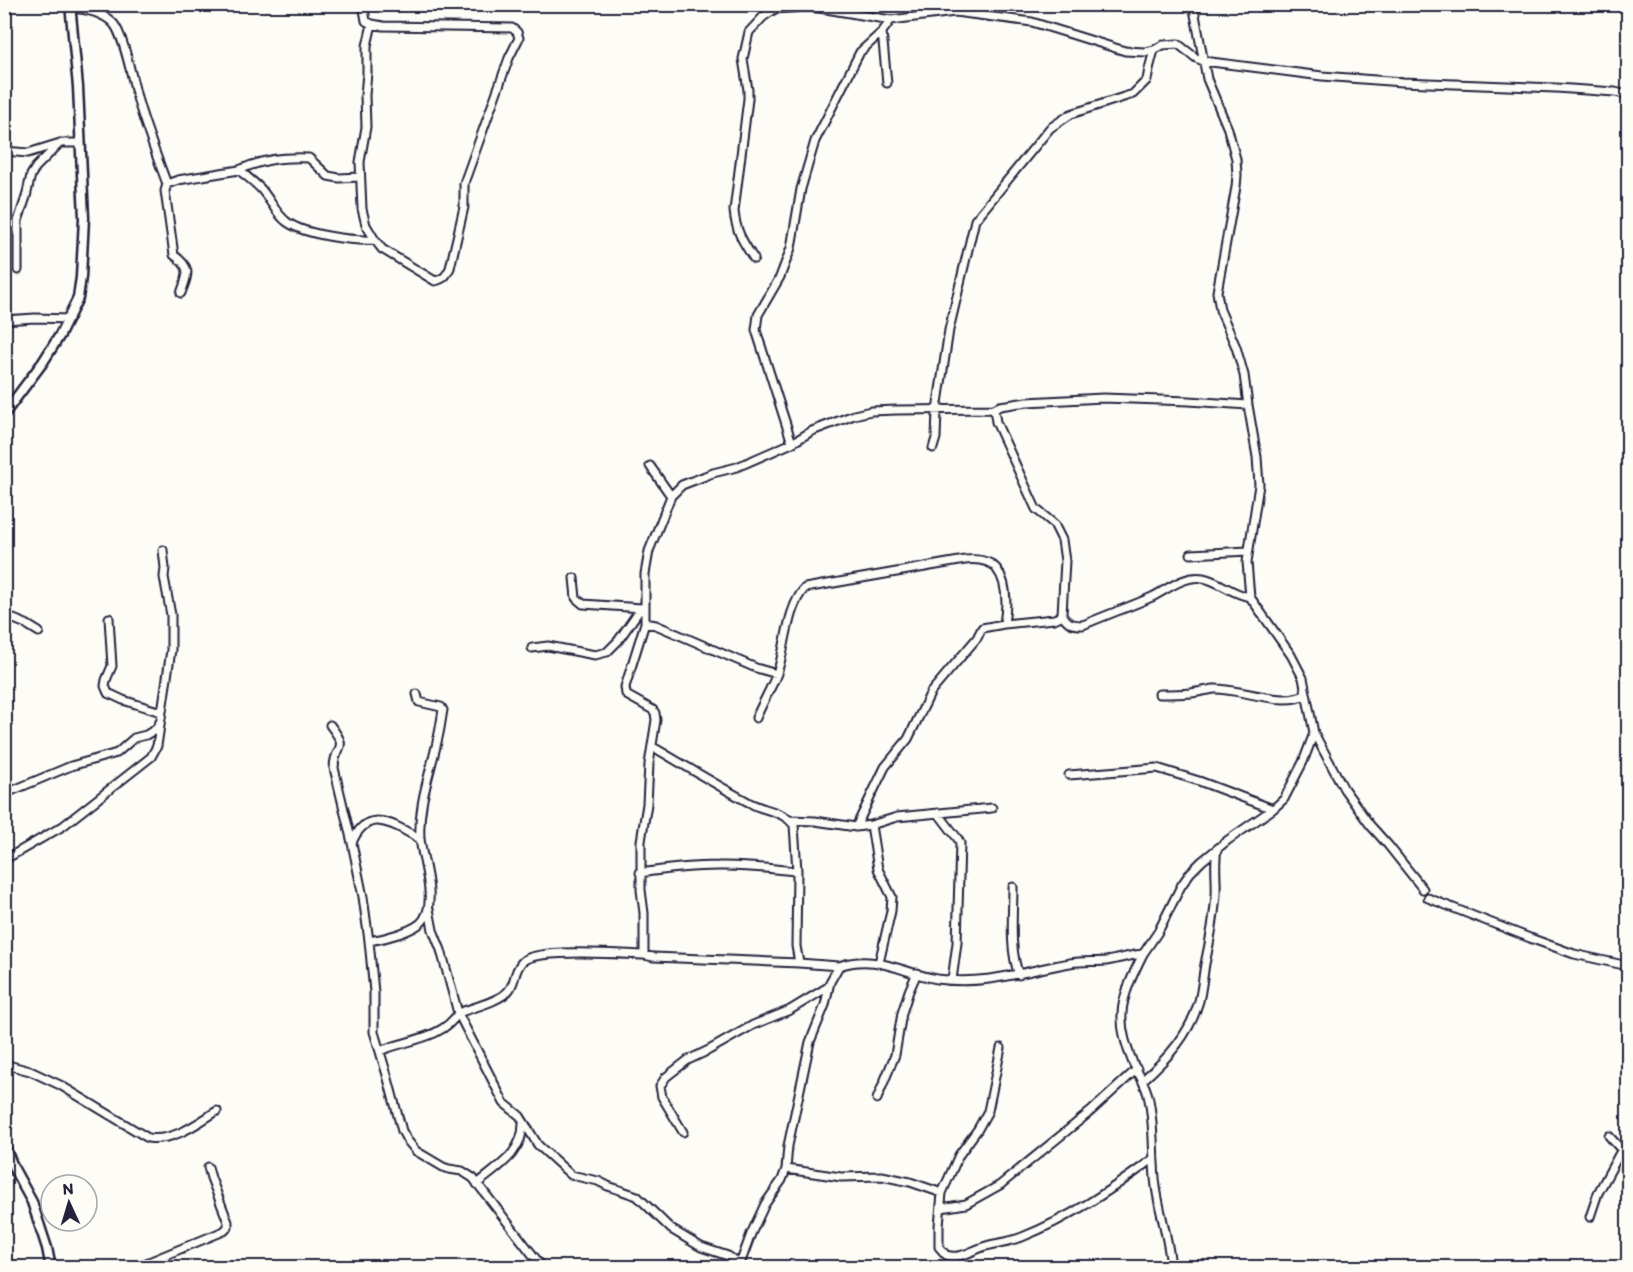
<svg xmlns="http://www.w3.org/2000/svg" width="1633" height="1272" font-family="Itim,sans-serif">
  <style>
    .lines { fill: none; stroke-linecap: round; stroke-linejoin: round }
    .minor-casing { stroke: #22223b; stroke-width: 11 }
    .tertiary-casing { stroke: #22223b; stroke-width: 13 }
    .minor { stroke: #fdfcf7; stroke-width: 7 }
    .tertiary { stroke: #fdfcf7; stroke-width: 8 }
  </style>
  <rect width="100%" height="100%" fill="#fdfcf7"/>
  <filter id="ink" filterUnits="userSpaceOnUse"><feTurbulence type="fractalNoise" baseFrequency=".0167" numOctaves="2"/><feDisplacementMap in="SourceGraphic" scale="12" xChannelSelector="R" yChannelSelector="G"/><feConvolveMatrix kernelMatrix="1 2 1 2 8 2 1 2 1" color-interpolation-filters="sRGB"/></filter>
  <g filter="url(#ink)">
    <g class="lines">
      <defs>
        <path id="minor" d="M363 4 366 21 372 24 383 26 512 28 517 32 519 38 509 58 464 183V207L450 268C446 276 444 279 435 281L382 249 375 240 366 225 362 209 360 162 366 127 365 95 367 73V46L372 24
          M1193 4 1207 79 1228 129 1236 159 1237 175 1236 187 1217 292 1220 310 1236 347 1244 375 1248 405 1257 457 1259 485 1247 562 1250 597 1291 655 1303 678 1314 733 1344 789 1370 825 1388 845 1423 889
          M71 8C85 9 103 13 113 23 124 34 133 84 138 101 146 129 157 157 167 184
          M882 32 887 83
          M4 151 28 153 60 143H80
          M239 170C264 159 282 157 309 158L328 176 339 178 360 177
          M754 259C743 242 736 232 734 211L748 99V90L743 59 749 32 763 17 775 9 807 7 826 9 891 20 955 12 1032 22 1125 51 1145 52 1154 50 1163 45 1178 44 1196 58 1203 61 1322 76 1402 82 1556 88 1615 92 1628 95
          M18 270V221L26 197 31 175 36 167 60 143
          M181 293C188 274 192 268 174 255L165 191 167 184 178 180 239 170C246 176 254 182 261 189 270 199 276 214 287 222 305 235 353 241 375 240
          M4 320 35 318 69 319
          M792 443 756 330 758 315 780 277 791 248 801 189 815 141 860 52 882 32 891 20
          M933 448 936 438 937 410 949 330 975 220 1050 128 1071 114 1133 94 1147 80 1149 69 1154 50
          M650 466 671 496
          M1191 554 1248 551
          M574 578 576 598 583 604 642 608
          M1062 614C1068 624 1072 625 1083 625 1106 615 1129 607 1152 597 1168 589 1184 575 1203 578 1220 581 1231 594 1250 597
          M4 615 26 624 39 632
          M109 618 112 666 106 680 105 686 108 693 123 700 161 712
          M645 623 656 625 756 668 777 674
          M532 648 548 646 595 655 607 652 618 641 641 608
          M1159 694C1169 694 1180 694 1191 693 1199 692 1207 690 1214 689 1240 688 1284 708 1306 694
          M756 718C762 704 770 690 776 676 786 651 786 608 805 588L965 560C975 559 989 560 996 568 1008 583 1007 606 1004 624
          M330 725C351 752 334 744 334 768L352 843 363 897 369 941 374 992V1032L387 1075 402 1131 407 1140 416 1151 443 1167 449 1169 462 1171 473 1178 543 1268
          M653 747C686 766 718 786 752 804 766 811 783 811 794 825L797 871 796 946 799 963
          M1069 775 1157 768 1199 781 1273 809
          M4 794 71 766 117 753 134 738 146 735 156 729 160 722
          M938 813 958 839 960 843 957 943 952 980
          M790 820 815 821 856 827 871 825 897 817 992 808
          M871 825 878 869 892 897 891 911 879 963
          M856 827 885 767 908 739 931 692 977 638 982 628 1004 624 1054 619 1059 617 1062 614 1065 561 1062 540 1054 524 1036 509 996 422 994 409
          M352 843C367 805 395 825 420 839
          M4 860 63 826 151 757 157 746 171 650V615L164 577 165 568 163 550
          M640 873C666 869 692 866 718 866 745 865 771 869 797 871
          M1013 887C1013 914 1009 950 1019 975
          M1428 898 1530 938 1574 954 1628 966
          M429 909 433 930 441 950 458 1013 504 1103 520 1116 538 1145 571 1175 598 1181 608 1186 637 1196 671 1229 701 1247 728 1256 746 1268
          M369 941C383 939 417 931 424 919 437 898 422 861 420 838 418 804 430 774 437 742 440 731 441 721 443 710L441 707 419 702 417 694
          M1143 954C1135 970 1122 996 1122 1014 1121 1029 1127 1049 1133 1063 1139 1075 1147 1086 1149 1100 1155 1129 1152 1158 1156 1187 1160 1214 1169 1240 1171 1268
          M644 955V913L641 890V841L647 804 649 764 656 720 655 713 653 710 628 696 626 694 625 687 645 623V574L649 551 671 496 682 485 713 473 737 467 792 443 812 431 854 415 871 411 897 410 994 409 1000 406 1027 402 1103 398 1189 401 1248 405
          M1001 1048 988 1111 978 1129 959 1155 942 1193 939 1226V1247L946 1255C960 1260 972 1250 986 1246 997 1243 1010 1242 1022 1237 1070 1218 1112 1189 1153 1159
          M380 1051C405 1040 443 1039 458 1013 471 1008 501 1001 509 990 516 981 514 969 523 961 539 948 620 954 644 955L653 957 799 963 839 966
          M4 1064 30 1071 60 1085 148 1138C173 1142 196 1124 217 1111
          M1143 1080C1168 1058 1190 1034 1199 1001 1202 989 1203 976 1205 964 1210 941 1214 919 1216 895 1217 880 1214 865 1217 849
          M877 1099 895 1055 902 1013 909 991 917 973
          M683 1132 662 1097 660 1086 666 1077 688 1060 709 1050 753 1025 790 1010 828 987
          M1609 1136 1628 1157
          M786 1169 841 1177 882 1176 910 1182 942 1193
          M477 1184C498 1167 524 1152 523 1122
          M941 1208 966 1204 1000 1185 1090 1112 1137 1069
          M1590 1217 1598 1193 1628 1138
          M134 1268 224 1231 228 1227V1222L211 1178 208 1167
          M736 1268 740 1264 751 1234 765 1204 782 1180 786 1169 788 1146 810 1042 825 1005 830 982 839 966C876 953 902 973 937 979 987 986 1023 971 1070 963 1082 961 1094 962 1106 961 1119 959 1130 955 1143 954L1158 932 1181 886 1190 873 1202 861 1228 840 1273 809 1284 799 1303 762 1314 733"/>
        <path id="tertiary" d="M4 414 43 362 60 335 78 298 81 277 84 218 78 87 70 4
          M4 1145 14 1169 32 1202 47 1248 51 1268"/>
      </defs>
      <use href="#minor" class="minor-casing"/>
      <use href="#tertiary" class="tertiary-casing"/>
      <use href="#minor" class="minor"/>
      <use href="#tertiary" class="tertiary"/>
    </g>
  </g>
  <rect width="1633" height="1272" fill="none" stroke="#fdfcf7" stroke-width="24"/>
  <rect x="12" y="12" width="1609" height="1248" fill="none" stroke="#22223b" stroke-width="2" filter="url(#ink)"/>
  <g transform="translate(69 1203) rotate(356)"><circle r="28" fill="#fdfcf7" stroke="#a5a5ac" stroke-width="1.5"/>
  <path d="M0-4.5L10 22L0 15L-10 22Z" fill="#22223b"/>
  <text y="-9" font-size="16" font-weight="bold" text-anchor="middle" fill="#22223b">N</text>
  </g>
</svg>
